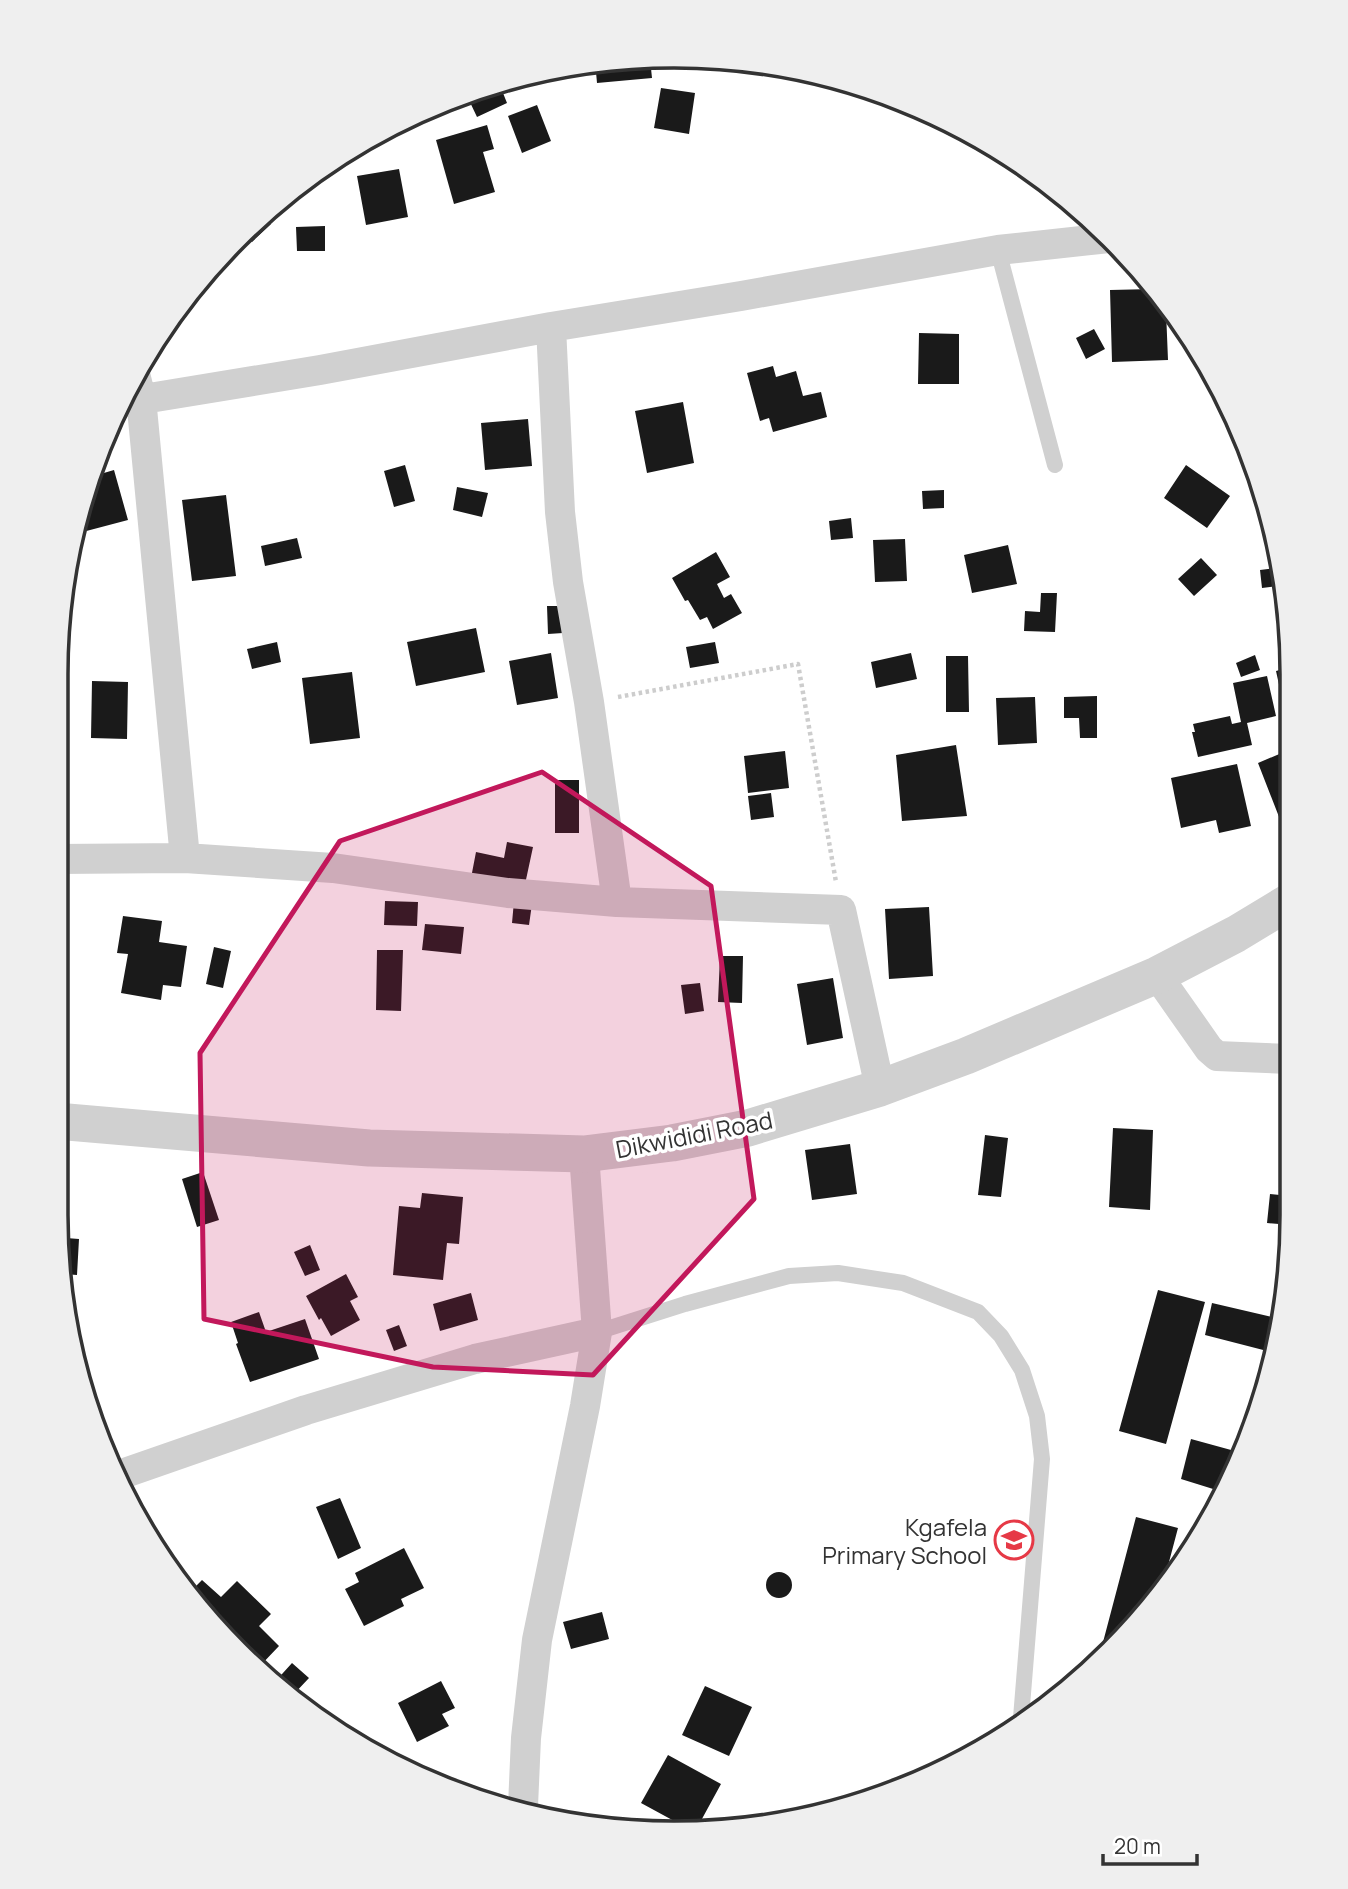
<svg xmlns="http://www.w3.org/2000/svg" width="1348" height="1889" font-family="Manrope,sans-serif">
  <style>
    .building { fill: #1a1a1a }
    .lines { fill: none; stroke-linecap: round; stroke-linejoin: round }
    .path { stroke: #cdcdcd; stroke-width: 4.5; stroke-dasharray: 3.5 3.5; stroke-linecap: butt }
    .service { stroke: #d0d0d0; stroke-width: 16 }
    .minor { stroke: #d0d0d0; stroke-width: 30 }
    .tertiary { stroke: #d0d0d0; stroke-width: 37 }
    .marked { fill: #c2185b; fill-opacity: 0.2; stroke: #c2185b; stroke-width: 5; stroke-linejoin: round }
    .labels { text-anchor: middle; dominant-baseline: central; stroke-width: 7; stroke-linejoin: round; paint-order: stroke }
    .street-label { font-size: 24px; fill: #333; stroke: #fff }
    .poi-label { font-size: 24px; fill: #333; stroke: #fff; text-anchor: end }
    .rim { fill: none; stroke: #333; stroke-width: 3.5 }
  </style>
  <rect width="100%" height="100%" fill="#fff"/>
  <path class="building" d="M650 59 652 78 597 83 595 61Z
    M499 83 507 103 477 117 468 98Z
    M661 88 695 93 689 134 654 128Z
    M537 105 551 141 522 153 508 116Z
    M487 125 494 149 483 152 495 192 454 204 436 140Z
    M399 169 408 217 366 225 357 176Z
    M262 215 271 224 252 242 245 235Z
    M325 226V251H297L296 227Z
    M1153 289 1166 311 1168 360 1112 362 1110 290Z
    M1094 329 1105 349 1086 359 1076 338Z
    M919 333 959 334V384H918Z
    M773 366 776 377 796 371 803 396 821 392 827 417 773 432 769 418 760 421 747 373Z
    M683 402 694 463 647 473 635 411Z
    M528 419 532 466 485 470 481 423Z
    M405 465 415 501 394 507 384 471Z
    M1186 465 1230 496 1207 528 1164 498Z
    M114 470 128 520 75 534 97 475Z
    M457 487 488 493 482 517 453 510Z
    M944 490V508L923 509 922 491Z
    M226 495 236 576 192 581 182 500Z
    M851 518 853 538 831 540 829 521Z
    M297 538 302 558 265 566 261 546Z
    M905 539 907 581 875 582 873 540Z
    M1008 545 1017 584 972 593 964 555Z
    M716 552 730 577 717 584 724 598 731 594 742 613 713 629 707 617 700 620 688 600 685 601 672 578Z
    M1277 557 1285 585 1262 588 1260 570 1277 568 1276 558Z
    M1201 558 1217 575 1194 596 1178 579Z
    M1041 593H1057L1055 632 1024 631 1025 611 1040 612Z
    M547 606H562L563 633 548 634Z
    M476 628 485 672 416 686 407 642Z
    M277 642 281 662 252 669 247 649Z
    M715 642 719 663 690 668 686 647Z
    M551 653 558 698 517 705 509 661Z
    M911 653 917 679 876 688 871 662Z
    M1255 655 1260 670 1241 677 1236 663Z
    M946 656H968L969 712H946Z
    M1287 668V711L1285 712 1276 671Z
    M352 672 360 738 310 744 302 678Z
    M1267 676 1276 716 1247 723 1252 745 1198 757 1192 732H1195L1193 724 1230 716 1232 724 1241 722 1233 683Z
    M92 681 128 682 127 739 91 738Z
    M1097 696V738H1080L1079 718H1064V697Z
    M1035 697 1037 743 998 745 996 698Z
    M956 745 967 816 902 821 896 755Z
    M785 751 789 788 748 793 744 756Z
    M1284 752 1288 762V819L1281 822 1258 763Z
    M1237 764 1251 826 1219 833 1216 820 1181 828 1171 778Z
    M555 780H579V833H555Z
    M771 793 774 817 751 820 748 796Z
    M507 842 533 847 524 889 471 878 476 852 504 858Z
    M385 901 418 902 417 926 384 925Z
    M514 901 532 904 529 925 512 923Z
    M929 907 933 976 889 979 885 909Z
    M123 916 162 921 159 942 187 946 181 987 163 985 161 1000 121 993 128 954 117 953Z
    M425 924 464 927 461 954 422 950Z
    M214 947 231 951 223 988 206 984Z
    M377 950H403L401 1011 376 1010Z
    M720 956H743L742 1003 718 1002Z
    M833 978 843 1038 807 1045 797 984Z
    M700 983 704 1011 685 1014 681 985Z
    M1113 1128 1153 1130 1150 1210 1109 1207Z
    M985 1135 1008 1138 1001 1197 978 1195Z
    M850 1144 857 1194 812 1200 805 1150Z
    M203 1172 219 1220 197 1227 182 1179Z
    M422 1193 463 1197 459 1244 447 1243 443 1280 393 1275 399 1206 420 1208Z
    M1270 1194 1290 1196 1291 1225 1267 1223Z
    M66 1238 79 1239 77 1275 64 1274 61 1253 65 1254Z
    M310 1245 320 1270 305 1276 294 1252Z
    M346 1274 358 1297 350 1301 360 1320 331 1336 321 1318 319 1320 306 1296Z
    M1158 1290 1205 1302 1166 1444 1119 1431Z
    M471 1293 478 1320 440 1331 433 1304Z
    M1212 1303 1280 1319 1271 1352 1205 1335Z
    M259 1312 266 1332 305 1319 319 1359 250 1382 236 1344 238 1343 231 1322Z
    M399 1325 407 1346 394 1351 386 1330Z
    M1268 1380 1269 1381 1256 1414 1249 1409Z
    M1191 1439 1242 1453 1226 1493 1181 1479Z
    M340 1498 361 1548 338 1559 316 1507Z
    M1136 1517 1178 1528 1160 1596 1111 1648 1102 1646Z
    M404 1548 424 1588 401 1599 404 1606 364 1626 345 1589 359 1582 355 1573Z
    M766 1585a13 13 0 1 1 26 0a13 13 0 1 1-26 0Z
    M202 1580 221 1597 237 1581 271 1614 259 1626 279 1646 259 1667 239 1648 190 1592Z
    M602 1612 609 1639 571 1649 563 1622Z
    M292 1663 309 1678 292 1696 273 1684Z
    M441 1681 455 1708 442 1714 449 1726 417 1742 398 1703Z
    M705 1686 752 1707 729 1756 682 1735Z
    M668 1755 721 1784 697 1828H687L641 1803Z
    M421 1770 475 1788 474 1792 419 1775Z"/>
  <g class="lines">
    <path class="path" d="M618 697 798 664 836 882"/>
    <path class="service" d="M998 250 1055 465
      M597 1332 685 1304 789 1276 838 1273 903 1283 978 1312 1001 1336 1022 1370 1037 1416 1042 1459 1021 1718"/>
    <path class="minor" d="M551 327 560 512 568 582 589 702 617 902
      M135 374 141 398 185 858
      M125 402 320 370 551 327 741 296 998 250 1109 238
      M56 859 185 858 333 868 508 893 617 902 841 910 880 1088
      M1157 975 1209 1049 1217 1056 1290 1059
      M122 1474 306 1410 475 1359 597 1332
      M523 1806 526 1738 537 1640 585 1406 597 1332 584 1154"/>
    <path class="tertiary" d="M56 1121 369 1148 584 1154 672 1143 748 1128 880 1088 966 1056 1157 975 1236 934 1289 902"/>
  </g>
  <path class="marked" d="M542 772 711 886 754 1199 593 1375 433 1367 204 1319 200 1053 340 841Z"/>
  <defs>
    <symbol id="school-ring" viewBox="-11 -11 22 22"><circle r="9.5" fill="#fff" stroke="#e63946" stroke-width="1.5"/><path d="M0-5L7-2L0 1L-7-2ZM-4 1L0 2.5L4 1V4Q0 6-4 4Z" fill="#e63946"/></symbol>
  </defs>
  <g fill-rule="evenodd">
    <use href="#school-ring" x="992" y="1518" width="44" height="44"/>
  </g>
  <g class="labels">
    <g class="street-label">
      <text transform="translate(694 1134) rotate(-11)">Dikwididi Road</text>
    </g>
    <g class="poi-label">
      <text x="987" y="1526">Kgafela<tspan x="987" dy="28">Primary School</tspan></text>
    </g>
  </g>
  <path d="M0 0H1348V1889H0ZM674 68H674A606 606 0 0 1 1280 674V1215A606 606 0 0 1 674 1821H674A606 606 0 0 1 68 1215V674A606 606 0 0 1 674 68Z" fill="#efefef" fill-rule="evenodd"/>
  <path class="rim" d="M674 68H674A606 606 0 0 1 1280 674V1215A606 606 0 0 1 674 1821H674A606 606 0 0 1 68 1215V674A606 606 0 0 1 674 68Z"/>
  <path d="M1103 1854v10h94v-10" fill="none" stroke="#333333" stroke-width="3.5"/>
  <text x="1114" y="1854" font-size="21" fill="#333333" stroke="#ffffff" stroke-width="5" paint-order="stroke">20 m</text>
</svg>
